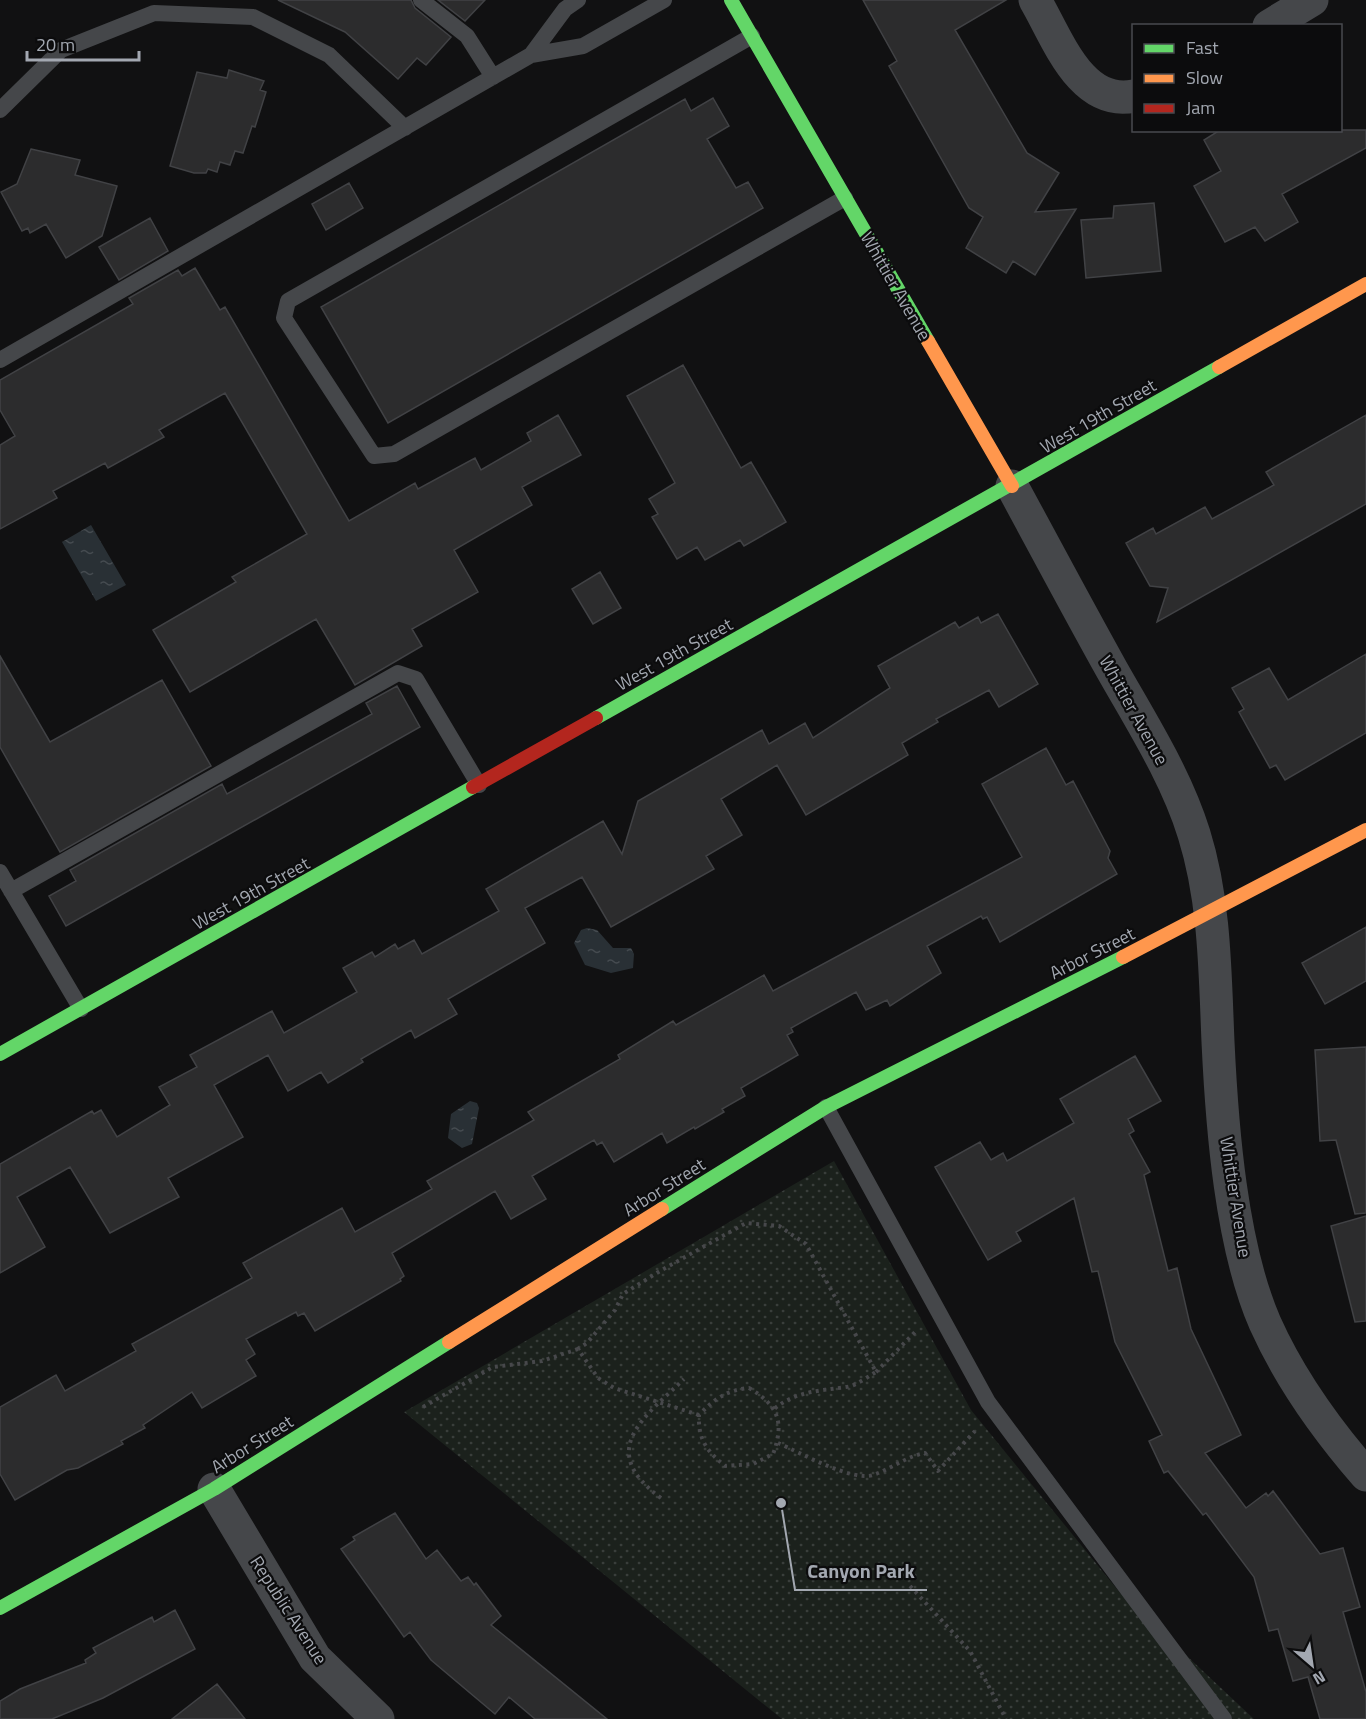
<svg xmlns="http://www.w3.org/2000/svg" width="1366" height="1719" font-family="'Titillium Web',sans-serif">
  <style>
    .park { fill: url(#park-dots) }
    .water { fill: url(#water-ripples) }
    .building { fill: #2c2c2d; stroke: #414245; stroke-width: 1.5 }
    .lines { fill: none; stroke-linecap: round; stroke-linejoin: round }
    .path { stroke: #47484b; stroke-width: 4; stroke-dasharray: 3 4.5; stroke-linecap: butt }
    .lane { stroke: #45474a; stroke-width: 16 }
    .street { stroke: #45474a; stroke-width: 33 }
    .fast { stroke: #63d668; stroke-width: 14 }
    .slow { stroke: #ff974d; stroke-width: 14 }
    .jam { stroke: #b3261e; stroke-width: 14 }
    .labels { text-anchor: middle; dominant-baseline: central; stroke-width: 4.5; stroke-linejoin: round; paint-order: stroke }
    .street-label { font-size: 18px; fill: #a3a8b1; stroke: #0c0c0d }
    .leader { fill: none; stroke: #a3a8b1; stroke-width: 2 }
    .callout-dot { fill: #a3a8b1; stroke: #0c0c0d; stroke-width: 2 }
    .callout-label { font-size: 20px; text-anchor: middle; font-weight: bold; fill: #a3a8b1; stroke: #0c0c0d; stroke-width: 4.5; stroke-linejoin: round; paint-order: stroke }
  </style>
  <defs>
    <pattern id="park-dots" width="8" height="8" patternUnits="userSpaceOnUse" patternTransform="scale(1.5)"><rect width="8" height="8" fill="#1b211c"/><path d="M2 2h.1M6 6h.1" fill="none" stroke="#393e3b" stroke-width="1.8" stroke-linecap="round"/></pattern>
    <pattern id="water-ripples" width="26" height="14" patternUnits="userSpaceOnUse" patternTransform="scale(1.5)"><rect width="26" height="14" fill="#293035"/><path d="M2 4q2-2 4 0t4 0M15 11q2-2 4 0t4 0" fill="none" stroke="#454b50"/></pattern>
  </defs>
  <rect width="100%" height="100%" fill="#111112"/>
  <path class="park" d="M834 1161 971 1410 1121 1594 1254 1719H782L404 1412Z"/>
  <path class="water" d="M91 525 126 585 96 601 62 542Z
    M587 928 597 930 613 948H631L634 954 633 968 611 973 585 965 574 943 581 930Z
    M470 1101 477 1103 479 1108 472 1144 462 1148 448 1138 451 1114Z"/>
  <path class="building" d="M278 0H411L415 8 451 37 426 65 417 58 398 79 345 32Z
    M438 0H485L465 21Z
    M863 0H1006L955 30 1027 153 1059 173 1035 212 1076 209 1035 275 1013 261 1006 273 966 248 983 217 969 208 889 66 897 61Z
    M229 70 264 81 260 90 266 92 255 127 252 126 243 153 235 151 230 165 220 162 217 172 208 169 206 173H194L170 166 197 72 227 78Z
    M713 98 729 126 707 139 736 188 748 182 763 208 388 423 321 307 685 99 691 111Z
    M1220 130H1366V148L1282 194 1298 222 1265 241 1255 227 1225 242 1194 186 1221 171 1204 140Z
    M31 149 80 160 75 175 117 186 102 236 66 258 46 224 30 233 28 228 22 231 1 192 17 184Z
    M349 183 363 208 326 230 312 204Z
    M1154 203 1161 271 1086 278 1081 220 1113 218 1114 206Z
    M150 218 168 251 119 280 99 247Z
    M195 268 220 310 225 307 349 521 415 483 418 489 475 458 481 470 531 441 527 433 558 415 581 455 522 487 532 505 454 550 478 592 412 629 422 646 355 685 316 619 190 692 153 630 236 582 232 577 307 534 225 393 159 430 164 437 108 468 105 463 53 491 57 498 0 529V445L15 436 0 410V380L133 304 129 298 178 270 182 276Z
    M683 365 741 468 751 462 786 522 744 546 740 540 705 560 697 547 677 559 652 517 658 514 649 499 675 483 627 396Z
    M1366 415V504L1157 622 1168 588 1150 586 1126 543 1153 528 1156 534 1205 507 1212 519 1274 485 1266 472Z
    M600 572 621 608 593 624 572 589Z
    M998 614 1038 684 999 707 989 690 936 719 938 722 902 743 908 755 806 815 777 765 721 799 742 835 706 856 714 869 611 927 582 877 525 908 545 943 448 999 457 1014 415 1038 411 1030 361 1059 363 1062 328 1083 321 1072 288 1091 268 1055 214 1085 243 1137 168 1178 179 1197 110 1233 70 1167 17 1197 45 1247 0 1273V1164L92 1111 94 1114 101 1110 117 1137 170 1105 159 1087 197 1067 190 1055 272 1011 284 1033 357 992 343 968 372 952 375 957 395 944 398 949 414 940 422 954 499 911 486 889 603 821 622 854 638 801 762 730 769 744 805 723 813 738 890 688 878 666 955 622 959 628 978 617 981 623Z
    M1366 654V733L1285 780 1276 765 1270 768 1239 712 1244 709 1232 688 1269 668 1288 700Z
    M0 656 50 742 162 680 211 766 60 852 0 747Z
    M397 686 420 727 66 926 49 896 76 881 70 870 222 784 227 794 372 714 366 703Z
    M1046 748 1066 785 1073 781 1110 851 1108 858 1117 874 1000 942 987 917 983 919 981 916 927 946 941 973 890 1006 887 1000 866 1010 856 992 791 1028 793 1032 787 1035 798 1055 741 1088 745 1096 722 1109 724 1112 695 1129 694 1127 667 1143 662 1133 614 1162 602 1142 597 1145 594 1140 532 1176 546 1199 511 1219 495 1191 392 1253 404 1276 400 1279 401 1281 315 1331 304 1313 298 1316 296 1312 246 1339 255 1354 246 1360 256 1376 202 1408 192 1392 143 1425 145 1428 121 1441 123 1444 78 1468 67 1470 15 1500 0 1474V1407L56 1375 65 1391 136 1351 132 1344 252 1278 243 1263 342 1208 355 1232 432 1189 427 1181 534 1120 528 1112 620 1059 618 1055 673 1021 676 1025 764 975 773 991 1022 857 982 784Z
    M1366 927V981L1325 1004 1302 963Z
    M1366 1047V1213L1355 1214 1336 1140 1320 1141 1315 1050Z
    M1135 1056 1161 1101 1128 1119 1134 1131 1129 1134 1150 1172 1144 1175 1168 1271 1177 1268 1191 1329 1241 1435 1205 1453 1246 1508 1266 1493 1268 1496 1273 1491 1320 1554 1343 1548 1360 1607 1343 1612 1366 1692V1719H1320L1308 1677 1293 1681 1278 1629 1269 1631 1254 1577 1206 1513 1203 1515 1168 1471 1164 1473 1149 1441 1162 1435 1115 1342 1098 1271 1092 1272 1074 1198 1016 1232 1021 1241 988 1260 935 1167 980 1142 991 1160 1003 1153 1007 1161 1074 1123 1060 1099Z
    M1366 1216V1321L1355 1322 1331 1226Z
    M395 1513 426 1559 437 1550 461 1581 468 1577 474 1585 476 1583 501 1616 491 1625 607 1719H535L509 1697 495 1714 431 1660 410 1632 404 1637 341 1549 355 1540 353 1537Z
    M175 1610 195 1649 103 1698 52 1719H0V1701L20 1689 86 1663 85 1660 96 1653 93 1648 152 1617 154 1622Z
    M217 1684 245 1719H172Z"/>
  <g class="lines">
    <path class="path" d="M876 1372 917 1330
      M749 1388C778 1405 785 1422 773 1454L753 1464 725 1466C707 1451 698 1440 699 1415 714 1399 727 1390 749 1388Z
      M423 1407 493 1367 542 1361 578 1349
      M699 1415 614 1388 598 1378 578 1349 587 1343 615 1310 623 1294 660 1271 746 1223 779 1226 806 1244 876 1372C867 1377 856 1386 846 1387 819 1391 796 1391 774 1409
      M778 1443C799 1452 852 1482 873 1475 891 1469 907 1456 925 1453L938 1471 975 1431
      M661 1498C595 1450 645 1417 684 1379
      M910 1586 970 1651 1006 1719"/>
    <path class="lane" d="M421 0 467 36 493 77
      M752 36 288 301 284 318 374 456 394 454 845 198
      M531 55 565 9 578 0
      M0 110 61 50 154 13 253 17 329 55 405 128
      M0 360 531 55 583 46 664 0
      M0 872 81 1009
      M11 891 398 673 416 679 479 785
      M826 1107 988 1402 1224 1719"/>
    <path class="street" d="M1035 0C1057 37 1080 107 1134 96
      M1269 26 1312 0
      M1012 486C1045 547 1078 609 1112 670 1142 723 1176 776 1194 834 1215 901 1215 972 1218 1042 1222 1127 1231 1245 1265 1323 1290 1379 1326 1429 1366 1475
      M214 1489 315 1658 378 1719"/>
    <path class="fast" d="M731 0 928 341
      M596 718 1219 367
      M0 1054 473 787
      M662 1209 826 1107 1123 957
      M0 1608 214 1489 449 1342"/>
    <path class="slow" d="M928 341 1012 486
      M1219 367 1366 284
      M1123 957 1366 830
      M449 1342 662 1209"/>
    <path class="jam" d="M473 787 596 718"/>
  </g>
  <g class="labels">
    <g class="street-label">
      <text transform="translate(896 286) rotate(60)">Whittier Avenue</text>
      <text transform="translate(1098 416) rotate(-30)">West 19th Street</text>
      <text transform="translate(674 654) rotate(-29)">West 19th Street</text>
      <text transform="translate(1134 710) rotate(61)">Whittier Avenue</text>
      <text transform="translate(251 893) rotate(-29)">West 19th Street</text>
      <text transform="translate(1092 953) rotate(-27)">Arbor Street</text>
      <text transform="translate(664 1187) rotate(-32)">Arbor Street</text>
      <text transform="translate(1236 1197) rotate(81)">Whittier Avenue</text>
      <text transform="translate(252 1444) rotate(-32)">Arbor Street</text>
      <text transform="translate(289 1610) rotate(57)">Republic Avenue</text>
    </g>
  </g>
  <path class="leader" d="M781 1503L795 1590H927"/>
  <circle class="callout-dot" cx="781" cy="1503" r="6"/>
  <g class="callout-label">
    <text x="861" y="1578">Canyon Park</text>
  </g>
  <rect x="1132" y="24" width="210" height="108" fill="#0c0c0d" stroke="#484a4f" stroke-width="1.5"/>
  <rect x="1144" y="44" width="30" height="9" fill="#63d668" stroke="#484a4f" stroke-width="1.5"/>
  <text x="1186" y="54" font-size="18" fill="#a3a8b1">Fast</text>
  <rect x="1144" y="74" width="30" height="9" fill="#ff974d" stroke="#484a4f" stroke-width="1.5"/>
  <text x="1186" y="84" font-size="18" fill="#a3a8b1">Slow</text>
  <rect x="1144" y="104" width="30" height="9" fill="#b3261e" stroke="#484a4f" stroke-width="1.5"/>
  <text x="1186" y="114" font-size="18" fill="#a3a8b1">Jam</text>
  <g transform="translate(1312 1665) rotate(151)" stroke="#0c0c0d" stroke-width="4.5" paint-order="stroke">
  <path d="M0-4.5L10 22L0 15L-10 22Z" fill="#a3a8b1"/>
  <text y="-9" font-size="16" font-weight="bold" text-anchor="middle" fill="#a3a8b1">N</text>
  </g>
  <path d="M27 51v9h112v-9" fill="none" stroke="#a3a8b1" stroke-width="3"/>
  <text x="36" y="51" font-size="18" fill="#a3a8b1" stroke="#0c0c0d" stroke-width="4.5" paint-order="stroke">20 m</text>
</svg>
